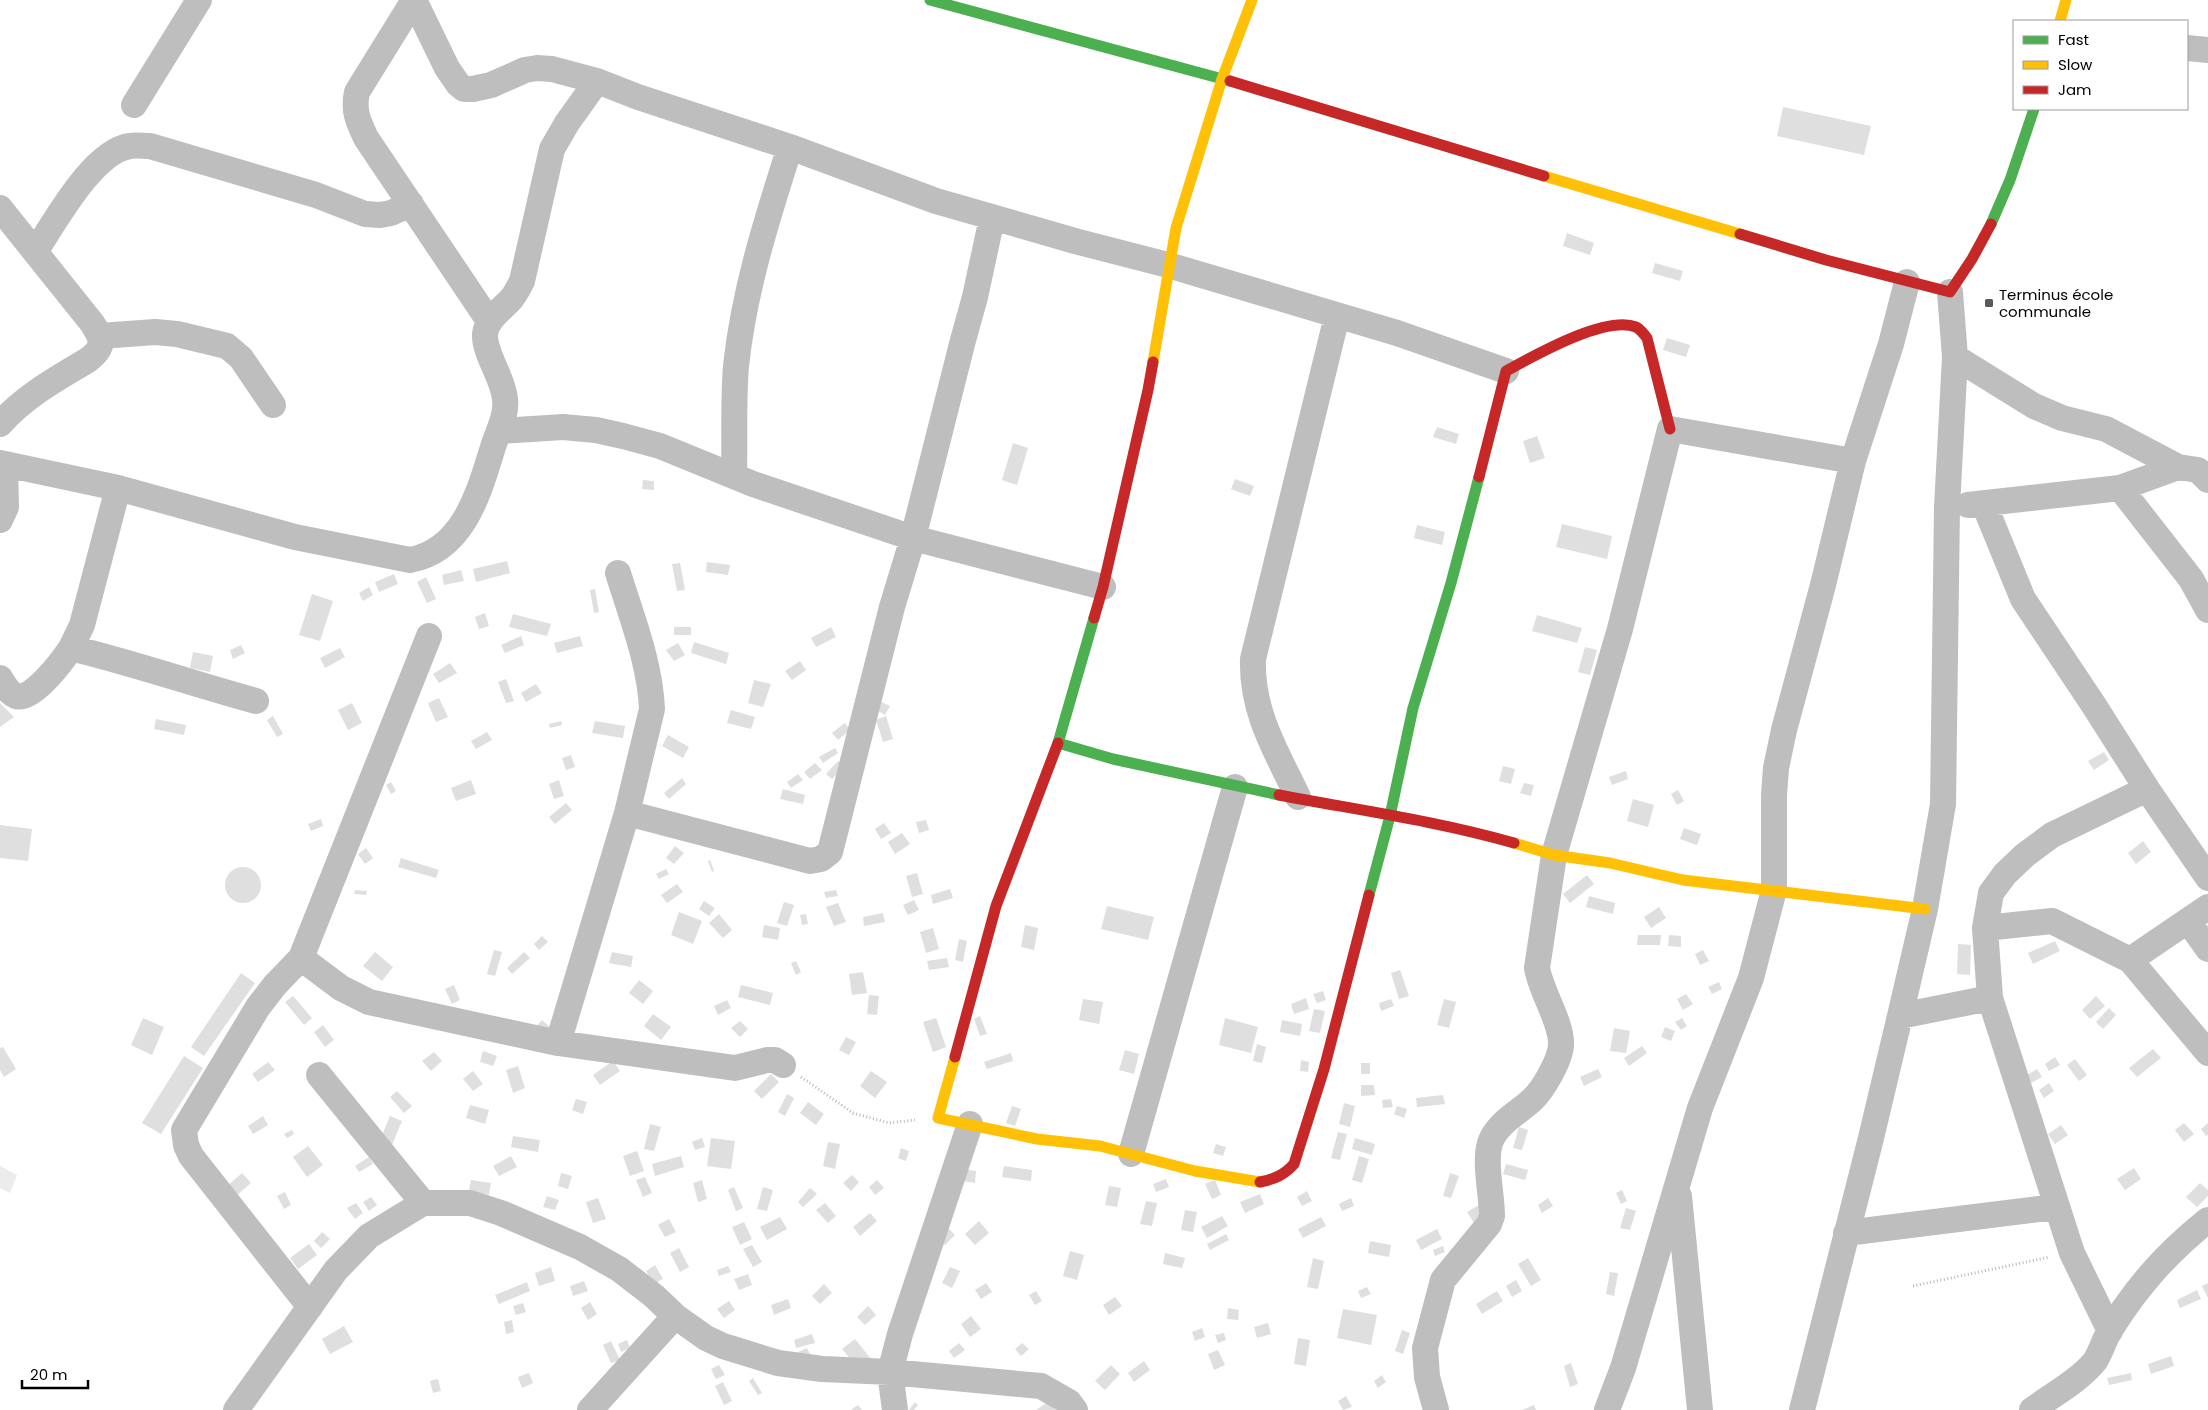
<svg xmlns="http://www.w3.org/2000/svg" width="2208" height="1410" font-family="Poppins,sans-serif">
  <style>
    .green { fill: #ececec }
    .building { fill: #dfdfdf }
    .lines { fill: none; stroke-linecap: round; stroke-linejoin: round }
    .path { stroke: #b9b9b9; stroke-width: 3; stroke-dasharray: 1 2.5; stroke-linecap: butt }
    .street { stroke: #bebebe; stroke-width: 26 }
    .fast { stroke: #4caf50; stroke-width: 11 }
    .slow { stroke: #ffc107; stroke-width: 11 }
    .jam { stroke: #c62828; stroke-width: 11 }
    .poi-dot { fill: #595959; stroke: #fff; stroke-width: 2 }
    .labels { text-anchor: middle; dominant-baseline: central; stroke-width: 4; stroke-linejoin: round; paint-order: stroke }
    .poi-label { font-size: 15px; fill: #000; stroke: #fff; text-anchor: start }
  </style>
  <rect width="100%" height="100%" fill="#fff"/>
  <path class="green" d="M0 1166 17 1175 10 1193 0 1188Z"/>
  <path class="building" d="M1783 107 1871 126 1864 155 1777 136Z
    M1567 233 1594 243 1590 255 1563 246Z
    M1655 263 1683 271 1680 281 1652 273Z
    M1667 338 1690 345 1686 357 1663 350Z
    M1437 427 1459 434 1456 444 1433 437Z
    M1537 436 1545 458 1530 463 1523 441Z
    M1013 443 1028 448 1017 485 1002 480Z
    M1235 479 1254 486 1250 496 1231 489Z
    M643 480 654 481V490L642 489Z
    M1562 524 1612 536 1607 559 1556 547Z
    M1417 525 1445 532 1442 545 1414 538Z
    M507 561 510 573 476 582 473 569Z
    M707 562 730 565 728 575 706 572Z
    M680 563 685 590 677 591 672 564Z
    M461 570 464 581 444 585 442 575Z
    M394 574 398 584 379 592 375 582Z
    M426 577 436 599 427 603 417 582Z
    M369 587 373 595 363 601 359 593Z
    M595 589 599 612 594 613 590 590Z
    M312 594 333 601 320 641 299 635Z
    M485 613 489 626 479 629 475 617Z
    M513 614 551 624 547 636 509 627Z
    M1537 615 1582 628 1577 643 1532 631Z
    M674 627H691V635H674Z
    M831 627 836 637 816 647 811 638Z
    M521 636 524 645 505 653 501 645Z
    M580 636 583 646 557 653 554 643Z
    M694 642 729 653 726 664 691 653Z
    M678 643 685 655 674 661 666 650Z
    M241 645 245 653 233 659 230 650Z
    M1585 647 1597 650 1590 675 1578 672Z
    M340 648 345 657 325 668 320 658Z
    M193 652 213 656 210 672 190 668Z
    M800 661 806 670 792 680 785 671Z
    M450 663 457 673 439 683 433 674Z
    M506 679 514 701 506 703 498 682Z
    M754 680 771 684 763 707 748 703Z
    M536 684 542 693 526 702 521 693Z
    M439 698 448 717 436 722 428 703Z
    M879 701 890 706 885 715 875 709Z
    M0 703 14 717 0 727Z
    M352 703 362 723 348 730 338 710Z
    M731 710 755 717 751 729 727 723Z
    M273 716 283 734 277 737 267 720Z
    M886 716 893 739 883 742 876 720Z
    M156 719 186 725 184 735 154 729Z
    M561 721 562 725 550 728 549 724Z
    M595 721 625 726 623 738 592 733Z
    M845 723 850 730 838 740 832 733Z
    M487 732 492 740 476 749 471 741Z
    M668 735 689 747 683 758 662 746Z
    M835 748 838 753 823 763 819 757Z
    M2104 752 2109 760 2094 770 2088 761Z
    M571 755 575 767 566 770 562 758Z
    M838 761 844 767 832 779 826 774Z
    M815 763 822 770 810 779 804 772Z
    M1503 766 1515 769 1511 784 1499 781Z
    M1626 771 1628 779 1612 785 1609 777Z
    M798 774 803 780 791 788 787 782Z
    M682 778 686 784 669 799 664 793Z
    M471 780 476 794 456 801 451 788Z
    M559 780 564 796 554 799 549 784Z
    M391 782 396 791 391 794 386 785Z
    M1524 783 1534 785 1531 796 1520 793Z
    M783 789 805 795 803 804 780 799Z
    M1678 790 1684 801 1677 805 1671 794Z
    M1633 799 1654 805 1648 827 1627 821Z
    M566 803 572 810 555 824 549 817Z
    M321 819 323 826 311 831 308 824Z
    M926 820 929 830 919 833 916 822Z
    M884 823 891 833 881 839 875 829Z
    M0 825 32 829 28 861 0 858Z
    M1684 828 1701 834 1697 845 1680 839Z
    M902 833 910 844 895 854 888 842Z
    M2143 841 2151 852 2136 864 2128 853Z
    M675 846 684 853 674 864 666 858Z
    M366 848 373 858 365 864 358 854Z
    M401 858 439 870 436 878 398 867Z
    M710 860 714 871 712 872 708 861Z
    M225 885a18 18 0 1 1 36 0a18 18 0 1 1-36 0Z
    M666 869 669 874 659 879 656 874Z
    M917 873 923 894 912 897 906 876Z
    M1587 875 1594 884 1570 903 1563 894Z
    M677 884 683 892 667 903 661 895Z
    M950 889 953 898 933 904 931 895Z
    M355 890 367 891 366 895 354 894Z
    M836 890 838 896 826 898 824 892Z
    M1589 896 1615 903 1613 914 1586 907Z
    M914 900 919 910 908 915 903 905Z
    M704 901 715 908 709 916 699 909Z
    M784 902 794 905 787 926 777 923Z
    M838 903 846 922 834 926 826 907Z
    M1107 906 1154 917 1148 940 1101 929Z
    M1659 907 1666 918 1651 928 1644 917Z
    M679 912 702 921 693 944 671 935Z
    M883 913 885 922 864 926 863 917Z
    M719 914 732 930 723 938 709 923Z
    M806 914 808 924 802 925 800 915Z
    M764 925 780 928 778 940 762 937Z
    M1025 925 1038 928 1034 950 1021 947Z
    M933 928 939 949 926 953 920 932Z
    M1638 935H1661L1660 945H1637Z
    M1669 935 1681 936V947L1668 946Z
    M542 936 548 942 539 950 534 944Z
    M959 939 967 941 963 962 955 960Z
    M2055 941 2060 951 2033 964 2028 953Z
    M1958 944 1971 945 1970 975 1957 974Z
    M494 950 502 952 495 976 487 974Z
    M1703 950 1709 961 1700 965 1695 954Z
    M375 952 393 967 382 981 363 966Z
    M524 952 530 958 512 974 507 968Z
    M612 952 633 956 631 967 609 963Z
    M947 958 949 967 929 970 927 961Z
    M796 961 801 972 796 975 791 963Z
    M1400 970 1409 996 1399 999 1391 973Z
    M863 972 867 993 852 995 849 974Z
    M241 973 255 983 204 1056 191 1047Z
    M639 980 653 991 643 1004 629 993Z
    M1719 982 1722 989 1712 994 1708 987Z
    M454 985 460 1000 452 1004 445 989Z
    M741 985 773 993 770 1005 738 997Z
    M1323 991 1326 1000 1317 1003 1313 994Z
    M1686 994 1693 1004 1683 1010 1677 999Z
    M869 995 879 996 877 1015 867 1014Z
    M293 996 312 1018 304 1025 285 1002Z
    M2096 996 2105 1006 2090 1019 2082 1010Z
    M1306 998 1309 1009 1294 1014 1291 1004Z
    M1083 999 1103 1002 1099 1024 1079 1020Z
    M1391 999 1394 1006 1381 1011 1379 1003Z
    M1444 999 1456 1002 1449 1028 1437 1025Z
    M727 1000 731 1008 718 1015 714 1006Z
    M2109 1008 2116 1015 2103 1029 2096 1022Z
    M1314 1009 1325 1011 1320 1033 1309 1031Z
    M653 1014 671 1027 661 1040 644 1026Z
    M980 1016 987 1034 980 1036 974 1019Z
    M143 1018 164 1027 152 1055 131 1045Z
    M936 1018 946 1047 933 1052 923 1022Z
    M1225 1018 1258 1027 1251 1053 1219 1045Z
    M1682 1018 1687 1026 1681 1030 1675 1022Z
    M542 1020 553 1030 535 1027Z
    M1282 1020 1302 1024 1300 1036 1280 1032Z
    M740 1021 748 1029 740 1037 731 1028Z
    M323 1025 334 1040 325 1047 314 1032Z
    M1665 1027 1675 1031 1671 1041 1661 1037Z
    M1614 1028 1630 1031 1626 1053 1610 1051Z
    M846 1037 856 1042 849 1055 839 1050Z
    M1257 1044 1266 1047 1262 1063 1253 1061Z
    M1642 1046 1647 1053 1629 1066 1624 1058Z
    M3 1047 16 1069 4 1077 0 1070V1048Z
    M2153 1049 2161 1058 2137 1077 2129 1068Z
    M1125 1050 1139 1054 1134 1074 1119 1070Z
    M483 1051 497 1056 493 1066 480 1062Z
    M434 1052 442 1061 431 1071 422 1061Z
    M1011 1053 1013 1061 987 1069 984 1062Z
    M184 1056 203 1068 161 1134 142 1123Z
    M2055 1057 2060 1065 2049 1071 2045 1064Z
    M2075 1059 2087 1075 2079 1081 2067 1065Z
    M1301 1060 1309 1062 1308 1072 1300 1071Z
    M613 1061 620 1071 600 1085 593 1075Z
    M268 1062 275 1070 258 1082 252 1074Z
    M1361 1063H1370V1074H1361Z
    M518 1066 525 1088 513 1093 506 1070Z
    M1598 1069 1602 1077 1584 1086 1580 1077Z
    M2037 1069 2042 1077 2031 1083 2027 1075Z
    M473 1071 483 1084 473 1091 463 1079Z
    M871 1071 887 1082 875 1098 860 1086Z
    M771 1074 779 1082 762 1099 754 1091Z
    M2049 1083 2054 1091 2044 1098 2039 1090Z
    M1361 1085H1374L1375 1095 1361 1096Z
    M397 1091 412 1106 404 1113 390 1097Z
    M787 1094 794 1098 785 1116 778 1112Z
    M1443 1095 1445 1104 1417 1107 1416 1098Z
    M576 1099 587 1102 583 1114 572 1110Z
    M1391 1099 1393 1107 1383 1108 1382 1100Z
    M808 1102 824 1114 816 1125 800 1113Z
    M1344 1103 1355 1106 1350 1127 1339 1124Z
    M470 1105 489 1110 485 1124 466 1118Z
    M1012 1106 1021 1109 1015 1126 1006 1123Z
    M1397 1106 1407 1109 1404 1118 1394 1114Z
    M263 1116 268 1125 253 1134 248 1126Z
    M390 1116 402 1121 392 1145 380 1140Z
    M2184 1123 2194 1134 2184 1142 2175 1130Z
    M2208 1123V1135L2206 1136 2201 1129Z
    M650 1124 661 1127 654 1151 644 1149Z
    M2061 1125 2068 1135 2055 1144 2048 1134Z
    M1519 1127 1528 1130 1522 1150 1513 1148Z
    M292 1130 294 1134 287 1138 284 1134Z
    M1338 1132 1347 1134 1340 1160 1331 1158Z
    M513 1136 540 1140 538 1152 511 1147Z
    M702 1138 705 1147 695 1150 692 1142Z
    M711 1138 735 1141 731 1169 707 1166Z
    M1355 1138 1375 1144 1372 1155 1352 1149Z
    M828 1142 840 1144 835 1169 823 1166Z
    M1216 1144 1226 1147 1223 1156 1213 1153Z
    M308 1146 323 1165 307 1177 293 1157Z
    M901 1148 909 1151 906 1161 898 1158Z
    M637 1151 644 1171 630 1176 623 1156Z
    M511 1156 517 1167 499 1176 493 1166Z
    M681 1156 684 1167 655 1176 652 1164Z
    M1359 1156 1369 1159 1362 1183 1352 1180Z
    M369 1157 373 1164 359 1172 355 1166Z
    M1506 1164 1528 1170 1525 1180 1503 1174Z
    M1004 1166 1032 1170 1031 1181 1002 1177Z
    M2134 1168 2141 1179 2125 1190 2117 1179Z
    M963 1169 976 1171 975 1183 962 1181Z
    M242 1173 251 1183 235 1197 226 1187Z
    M561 1173 572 1176 568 1189 558 1186Z
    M1450 1173 1459 1176 1451 1198 1443 1196Z
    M852 1175 859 1182 851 1191 843 1183Z
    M645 1177 652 1193 643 1197 636 1180Z
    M1166 1179 1169 1187 1156 1192 1153 1184Z
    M471 1180 491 1183 489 1195 469 1191Z
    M702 1180 707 1199 698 1202 693 1183Z
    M877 1180 884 1188 875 1195 869 1187Z
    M1215 1180 1221 1195 1212 1199 1205 1184Z
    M2200 1183 2208 1190V1196L2197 1207 2186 1197Z
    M1109 1186 1121 1188 1117 1207 1105 1205Z
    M734 1187 743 1208 736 1211 728 1190Z
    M763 1187 773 1190 767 1211 757 1209Z
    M810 1188 817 1194 803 1207 798 1202Z
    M1622 1190 1627 1201 1621 1204 1616 1193Z
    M1307 1191 1312 1201 1302 1206 1297 1197Z
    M285 1192 291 1205 284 1209 277 1196Z
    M1260 1194 1264 1204 1245 1213 1240 1202Z
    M547 1196 559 1200 555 1210 543 1207Z
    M371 1197 377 1205 369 1211 363 1202Z
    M598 1198 606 1219 593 1223 586 1202Z
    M1351 1198 1354 1206 1342 1211 1339 1204Z
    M1548 1198 1553 1206 1542 1213 1538 1205Z
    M1146 1201 1157 1203 1152 1226 1140 1224Z
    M356 1203 363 1213 355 1219 347 1208Z
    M825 1203 836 1216 828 1223 816 1210Z
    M1479 1205 1486 1216 1474 1223 1467 1212Z
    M1626 1208 1636 1211 1630 1230 1620 1228Z
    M1185 1210 1197 1212 1193 1232 1181 1230Z
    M870 1213 877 1221 860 1236 853 1227Z
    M1222 1216 1228 1226 1207 1238 1201 1227Z
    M780 1217 787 1229 767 1240 760 1227Z
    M1321 1217 1326 1226 1303 1238 1298 1229Z
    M669 1219 676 1232 665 1237 658 1225Z
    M979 1221 989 1233 975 1245 965 1234Z
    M744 1222 752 1239 740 1245 732 1227Z
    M947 1227 955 1235 945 1245 937 1237Z
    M1437 1229 1442 1239 1421 1250 1416 1240Z
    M322 1232 330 1239 321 1248 314 1241Z
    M1226 1234 1229 1240 1210 1250 1207 1244Z
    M1370 1241 1391 1245 1389 1257 1368 1253Z
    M309 1244 317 1255 298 1269 290 1258Z
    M752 1245 762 1262 753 1267 743 1249Z
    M1443 1246 1445 1252 1435 1256 1433 1250Z
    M679 1248 689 1267 680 1272 670 1253Z
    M1070 1251 1084 1255 1077 1280 1063 1276Z
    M1165 1253 1185 1258 1182 1268 1163 1264Z
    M1313 1258 1324 1261 1318 1289 1307 1287Z
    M1528 1258 1541 1280 1531 1286 1518 1264Z
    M655 1265 663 1279 653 1284 646 1271Z
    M728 1266 731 1272 719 1276 717 1270Z
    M551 1267 555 1281 539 1286 535 1273Z
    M950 1267 960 1271 952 1288 942 1283Z
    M1610 1272 1618 1273 1614 1296 1606 1294Z
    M748 1274 752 1285 739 1290 734 1279Z
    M1516 1280 1522 1291 1512 1297 1506 1286Z
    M584 1281 588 1291 573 1296 570 1286Z
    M527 1282 530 1291 499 1304 495 1295Z
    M986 1283 992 1292 981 1299 975 1290Z
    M2208 1283V1298L2202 1286Z
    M824 1284 832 1293 820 1304 812 1296Z
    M1367 1287 1371 1294 1361 1298 1358 1291Z
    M2197 1290 2201 1299 2180 1308 2177 1300Z
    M1036 1291 1042 1301 1035 1305 1029 1295Z
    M1497 1291 1503 1301 1482 1314 1476 1304Z
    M1115 1297 1122 1306 1109 1315 1103 1305Z
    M788 1299 791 1308 774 1315 771 1305Z
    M729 1301 735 1310 724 1318 717 1309Z
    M590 1302 597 1314 588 1320 581 1308Z
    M523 1303 526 1312 516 1315 513 1306Z
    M868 1306 876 1315 865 1325 857 1317Z
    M1228 1308 1239 1310 1238 1320 1227 1319Z
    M1343 1309 1377 1315 1371 1345 1337 1338Z
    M971 1316 981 1329 970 1337 961 1324Z
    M512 1320 514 1332 506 1334 504 1322Z
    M1268 1323 1271 1334 1257 1338 1254 1327Z
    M344 1326 353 1342 330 1354 322 1339Z
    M1202 1328 1205 1337 1195 1341 1192 1332Z
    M1402 1330 1410 1333 1403 1354 1395 1351Z
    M1224 1333 1226 1340 1218 1343 1215 1335Z
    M812 1334 815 1343 796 1348 794 1340Z
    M1298 1338 1310 1340 1306 1366 1294 1364Z
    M855 1339 871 1359 859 1369 842 1349Z
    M627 1340 630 1348 621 1352 618 1344Z
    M611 1341 620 1360 611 1363 603 1345Z
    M959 1343 965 1350 954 1358 949 1351Z
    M1022 1343 1029 1349 1021 1356 1015 1349Z
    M807 1348 811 1356 802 1361 798 1352Z
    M1218 1350 1225 1365 1214 1370 1208 1354Z
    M2171 1356 2174 1366 2151 1374 2148 1364Z
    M1144 1361 1150 1370 1134 1382 1128 1373Z
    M1571 1363 1578 1384 1570 1387 1564 1366Z
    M719 1365 725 1375 716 1379 711 1369Z
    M1111 1365 1120 1374 1105 1390 1095 1381Z
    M529 1373 533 1383 522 1388 518 1377Z
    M2131 1373 2132 1380 2109 1385 2107 1378Z
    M1382 1375 1386 1382 1378 1388 1374 1381Z
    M753 1378 762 1393 758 1395 749 1381Z
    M438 1379 441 1391 433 1393 430 1381Z
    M723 1382 732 1401 724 1405 715 1386Z
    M1346 1396 1352 1407 1343 1410 1338 1401Z
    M1049 1401 1055 1410H1036Z
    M915 1402 918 1405 914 1410H909Z
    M858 1405 862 1410H851Z
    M1534 1405 1536 1410H1522Z"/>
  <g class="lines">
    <path class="path" d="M801 1077 853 1113 889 1123 915 1120
      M1913 1286 2050 1257"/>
    <path class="street" d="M414 0 447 68 458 84 464 89H473L491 85 525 70 537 68 552 69 597 81 638 97 790 147 936 201 1075 241 1168 265 1397 333 1506 371
      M414 0 357 92C353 111 358 121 366 138L489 321
      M2187 48 2208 50
      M134 105 199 0
      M0 208 92 323C103 340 105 347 88 360 56 379 25 396 0 424
      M35 252C55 222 93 151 130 146 136 145 143 146 150 146L316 195 365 214 380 215 391 213 411 204
      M100 336 155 332 177 334 227 346 241 358 273 405
      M1955 357 2034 406 2062 418 2106 429 2178 467 2198 470 2208 480
      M499 431 563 427 596 430 623 436 660 446 753 484 913 538 1103 587
      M0 463 118 488 82 625 71 648
      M734 476C735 441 733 401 736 366 744 290 767 219 790 147
      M118 488 295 537 410 560C464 550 479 492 493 447 498 431 507 416 505 399 503 377 484 354 485 334 487 318 503 309 512 298 516 293 519 287 522 281L552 149 567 123 597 81
      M2120 488 2191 579 2208 610
      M1984 504 2023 599 2093 704 2147 789 2208 878
      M1968 505 2120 488 2178 467
      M0 520 6 507 5 464
      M0 678C4 684 8 693 16 696 32 702 63 660 71 648 133 663 194 684 256 701
      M1298 797C1276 751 1251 711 1253 659L1337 316
      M627 813 810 861 821 859 830 852 892 607 913 538 962 344 975 297 992 218
      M2188 921 2208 949
      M1985 928 1991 893 2005 874 2025 855 2052 835 2147 789
      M301 958 341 988 369 1002 558 1043 735 1068 767 1060H775L783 1065
      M2130 960 2208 907
      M1900 1016 1990 998
      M558 1043 627 813 652 709C650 663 632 618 618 573
      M319 1075 423 1203
      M1131 1154 1235 787
      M1679 1196 1700 1410
      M1846 1233 2056 1207
      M310 1307 191 1156 186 1145 184 1130 258 1007 275 985 301 958 429 636
      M2110 1331 2072 1253 1990 998 1985 928 2052 921 2130 960 2208 1053
      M236 1410 336 1270 369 1236 423 1203H470L501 1213 580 1247 619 1269 654 1296 675 1316 706 1338 723 1346 778 1363 822 1369 890 1372 1041 1386 1069 1402 1075 1410
      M590 1410 675 1316
      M895 1410 890 1372 900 1334 970 1124
      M1436 1410 1427 1377 1425 1348 1443 1280 1489 1224 1492 1216C1492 1195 1484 1163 1490 1143 1496 1124 1518 1113 1532 1100 1543 1090 1561 1059 1561 1044 1562 1023 1541 992 1537 968L1554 855 1620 629 1670 429 1853 461
      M1607 1410 1623 1368 1700 1108 1751 978 1774 890V795L1776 768 1784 730 1823 585 1853 461 1891 344 1907 282
      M1802 1410 1871 1138 1900 1016 1925 909 1943 804 1947 507 1955 357 1950 292
      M2032 1410C2052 1395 2079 1381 2095 1361 2101 1352 2104 1340 2110 1330 2138 1285 2167 1253 2208 1220"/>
    <path class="fast" d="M930 0 1230 81
      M1991 224 2010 180 2034 109
      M1094 618 1058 743 1113 759 1279 795
      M1369 895 1390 816 1413 708 1451 583 1479 477"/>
    <path class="slow" d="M2060 21 2066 0
      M1544 176 1740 234
      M1153 362 1176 228 1222 79 1252 0
      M1514 843 1554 855 1610 863 1683 880 1925 909
      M955 1057 938 1118 1037 1139 1100 1146 1195 1171 1260 1182"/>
    <path class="jam" d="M1230 81 1544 176
      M1740 234 1826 260 1950 292 1972 259 1991 224
      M1479 477 1506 371C1534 356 1605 315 1636 327 1640 329 1644 334 1647 338L1670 429
      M1094 618 1103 587 1148 390 1153 362
      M1279 795C1358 810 1437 821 1514 843
      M955 1057 996 906 1058 743
      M1260 1182C1275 1179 1284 1175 1294 1164L1324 1069 1369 895"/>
  </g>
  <rect class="poi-dot" x="1984" y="298" width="10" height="10" rx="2.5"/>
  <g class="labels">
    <g class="poi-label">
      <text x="1999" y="294">Terminus école<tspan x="1999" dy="17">communale</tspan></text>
    </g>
  </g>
  <rect x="2013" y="20" width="175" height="90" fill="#ffffff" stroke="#999999"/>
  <rect x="2023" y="36" width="25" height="8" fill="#4caf50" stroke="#999999"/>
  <text x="2058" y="45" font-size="15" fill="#000000">Fast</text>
  <rect x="2023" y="61" width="25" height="8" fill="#ffc107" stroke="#999999"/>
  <text x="2058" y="70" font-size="15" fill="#000000">Slow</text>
  <rect x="2023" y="86" width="25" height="8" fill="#c62828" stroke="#999999"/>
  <text x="2058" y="95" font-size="15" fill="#000000">Jam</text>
  <path d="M22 1380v8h66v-8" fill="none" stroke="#000000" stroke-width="2.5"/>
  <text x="30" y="1380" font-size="15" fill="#000000" stroke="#ffffff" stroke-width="4" paint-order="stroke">20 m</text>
</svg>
